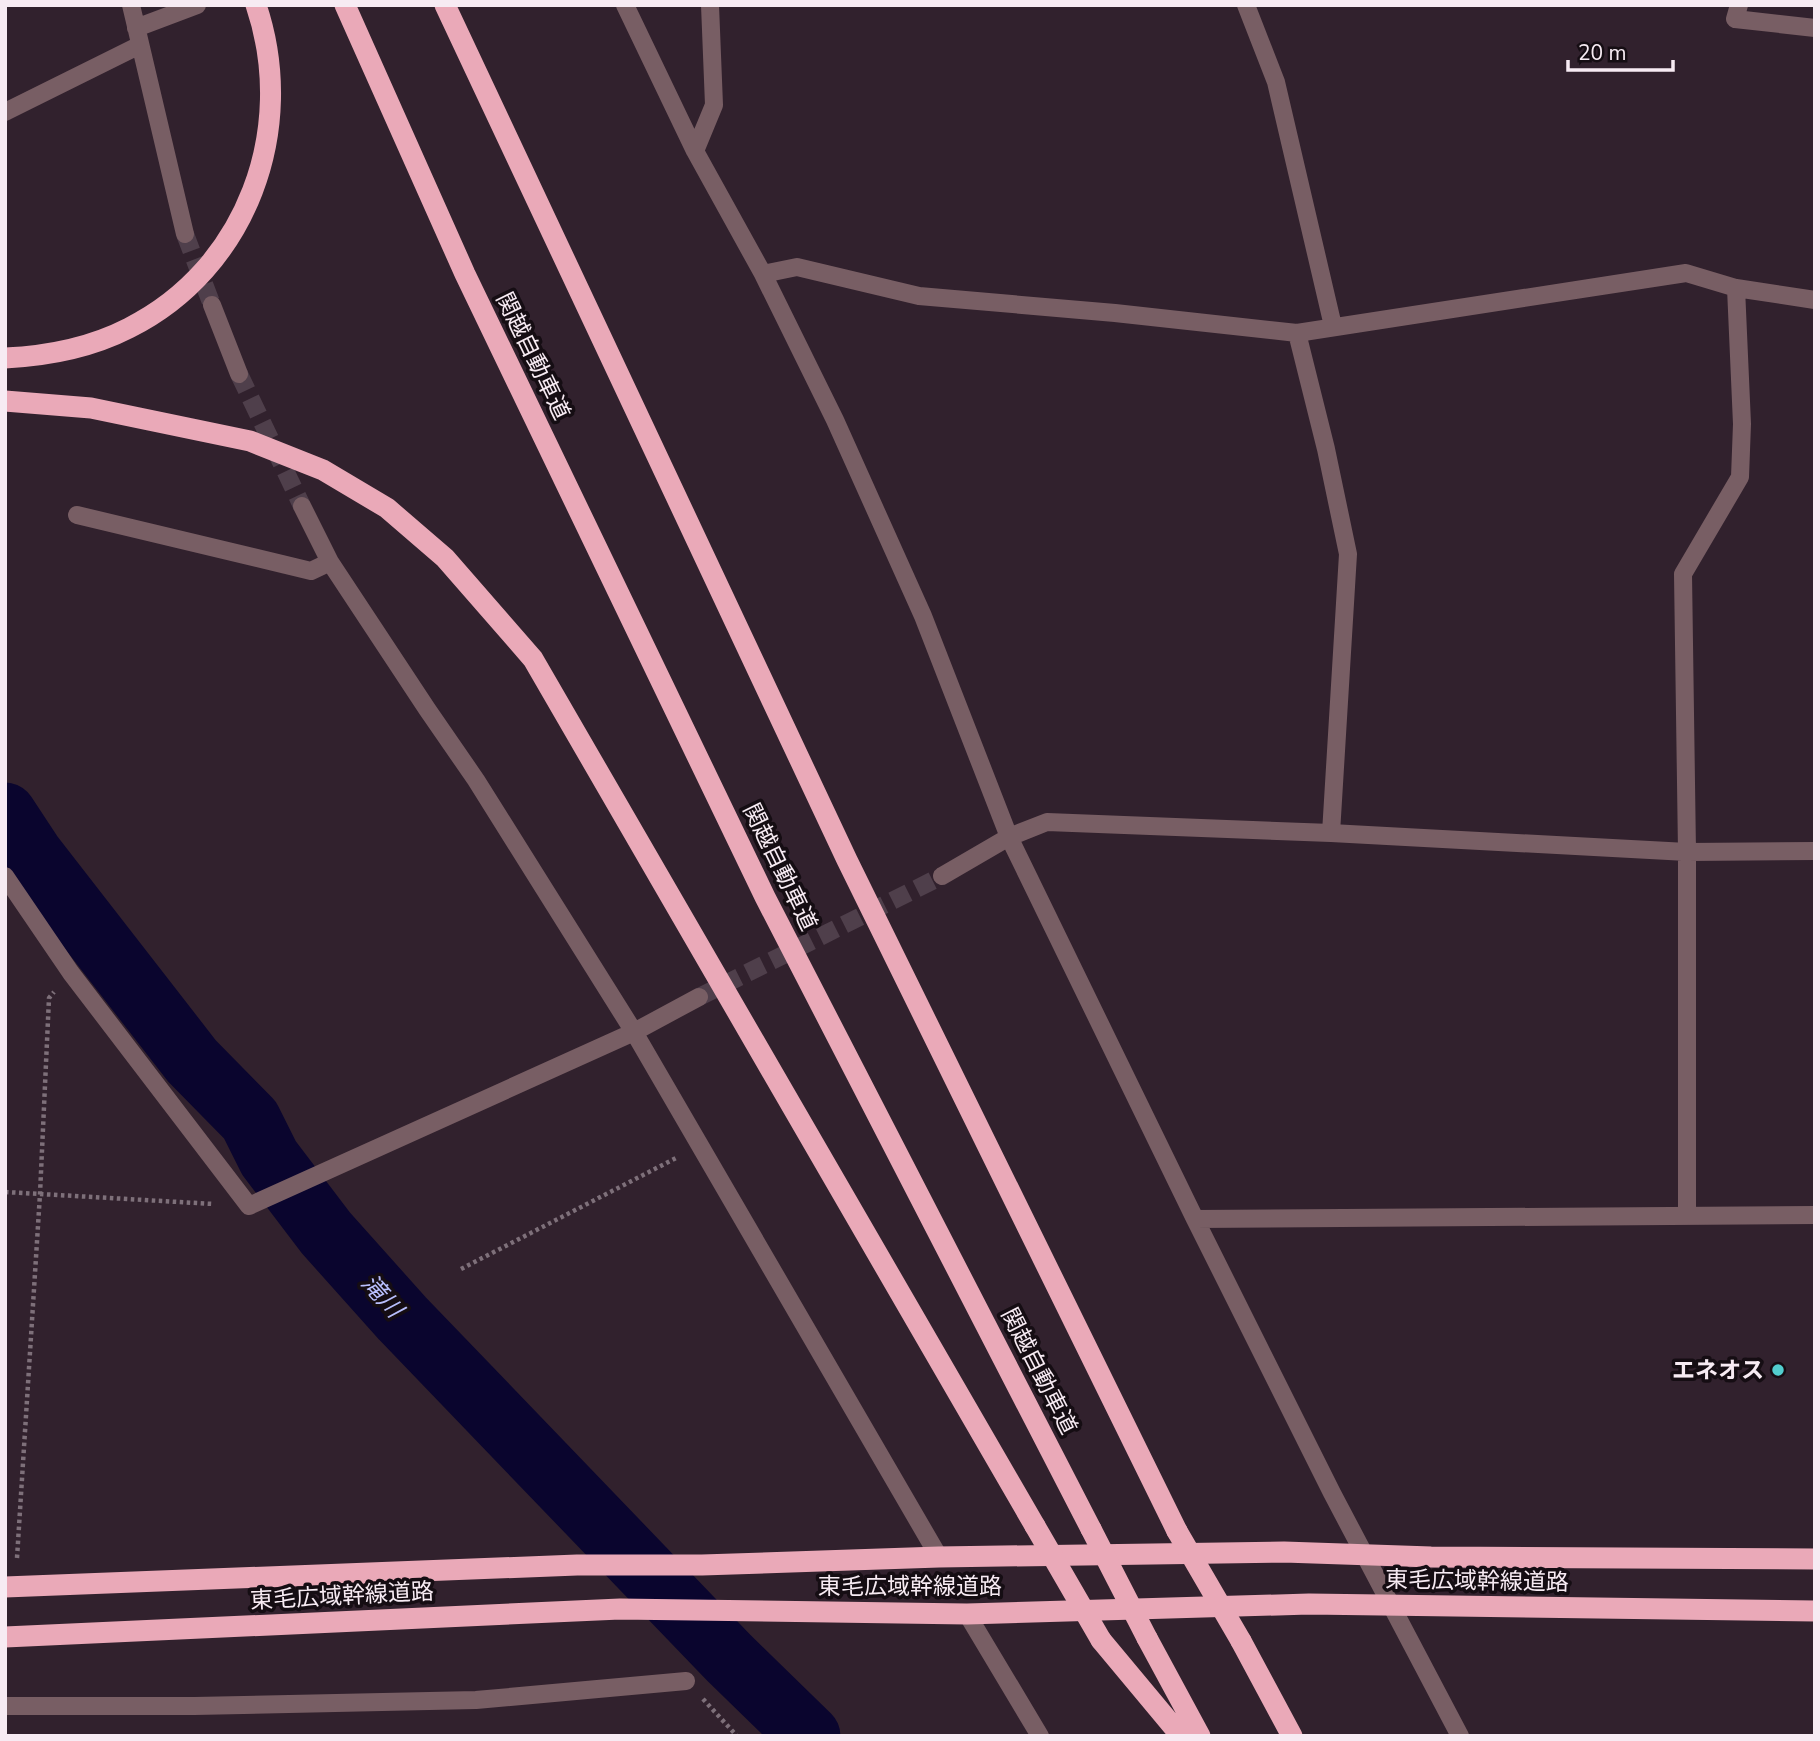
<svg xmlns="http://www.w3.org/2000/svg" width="1820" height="1741" font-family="'Nunito Sans','Noto Sans JP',sans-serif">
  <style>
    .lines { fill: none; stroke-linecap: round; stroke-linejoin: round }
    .river { stroke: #0a052e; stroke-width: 63 }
    .minor-tunnel { stroke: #4f3f4b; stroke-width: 18; stroke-dasharray: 18 9; stroke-linecap: butt }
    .path { stroke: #7e707a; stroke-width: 4.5; stroke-dasharray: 3.5 3.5; stroke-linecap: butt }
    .minor { stroke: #785e64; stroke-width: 18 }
    .highway { stroke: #eaa9b8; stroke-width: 21 }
    .highway-bridge { stroke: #eaa9b8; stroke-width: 21 }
    .poi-dot { fill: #52cdce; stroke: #150d13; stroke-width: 2.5 }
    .labels { text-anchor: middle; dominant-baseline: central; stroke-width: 7; stroke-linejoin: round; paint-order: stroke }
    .street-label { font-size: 23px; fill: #f7ebf3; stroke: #150d13 }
    .poi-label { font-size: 23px; font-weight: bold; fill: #f7ebf3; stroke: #150d13; text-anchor: end }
    .water-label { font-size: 24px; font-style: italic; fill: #b8befc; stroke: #150d13 }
  </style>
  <rect width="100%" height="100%" fill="#31212d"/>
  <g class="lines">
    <path class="river" d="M5 814 32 855 192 1061 250 1120 269 1158 326 1233 402 1318 729 1658 809 1736"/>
    <path class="minor-tunnel" d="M185 234 212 305
      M239 374 302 506
      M699 997 942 876"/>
    <path class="path" d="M5 1192 214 1204
      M461 1269 678 1157
      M17 1558 40 1194 49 998 54 992
      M703 1699 737 1736"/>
    <path class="minor" d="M131 5 185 234
      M625 5 695 151 763 274 835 420 923 616 1009 837 1195 1219 1332 1493 1460 1736
      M1246 5 1276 82 1333 326
      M1739 5 1735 19 1815 28
      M136 28 197 5
      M5 112 140 45
      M695 151 714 105 710 5
      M763 274 797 267 919 296 1115 313 1297 333 1686 273 1736 288 1815 300
      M212 305 239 374
      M1297 333 1326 449 1348 554 1331 833
      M302 506 330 562 427 709 476 780 634 1032 939 1557
      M77 515 311 571 330 562
      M5 876 71 973 249 1206 634 1032 699 997
      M942 876 1009 837 1047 822 1331 833 1687 852 1815 851
      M1687 1215V852L1683 574 1740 477 1742 424 1736 288
      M1195 1219 1815 1215
      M967 1614 1040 1736
      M5 1706H194L476 1700 686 1681"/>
    <path class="highway" d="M345 5 465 274 765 897 1091 1529
      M445 5 847 860 1177 1531
      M5 358C47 356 92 347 129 328 247 269 298 129 256 5
      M5 401 91 408 250 441 323 470 387 508 445 558 533 659 1035 1526
      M5 1587 577 1565H702L939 1557 1284 1552 1431 1557 1815 1559
      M5 1637 620 1609 967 1614 1309 1604 1815 1611
      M1147 1638 1200 1736
      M1101 1640 1181 1736
      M1241 1641 1292 1736"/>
    <path class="highway-bridge" d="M1035 1526 1101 1640
      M1091 1529 1147 1638
      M1177 1531 1241 1641"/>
  </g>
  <circle class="poi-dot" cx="1778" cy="1370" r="7"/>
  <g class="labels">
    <g class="street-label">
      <text transform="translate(533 356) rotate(64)">関越自動車道</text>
      <text transform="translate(780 867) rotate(64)">関越自動車道</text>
      <text transform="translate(1039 1371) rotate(63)">関越自動車道</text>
      <text transform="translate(1477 1581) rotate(1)">東毛広域幹線道路</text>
      <text x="910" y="1586">東毛広域幹線道路</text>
      <text transform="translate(342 1596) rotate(-3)">東毛広域幹線道路</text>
    </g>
    <g class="poi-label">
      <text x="1764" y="1370">エネオス</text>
    </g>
    <g class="water-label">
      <text transform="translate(382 1296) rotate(48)">滝川</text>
    </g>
  </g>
  <rect width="1820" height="1741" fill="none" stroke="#f7ebf3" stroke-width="14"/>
  <path d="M1568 60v10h105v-10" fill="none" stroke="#f7ebf3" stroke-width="3.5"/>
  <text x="1578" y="60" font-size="21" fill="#f7ebf3" stroke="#150d13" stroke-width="5" paint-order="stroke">20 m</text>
</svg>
